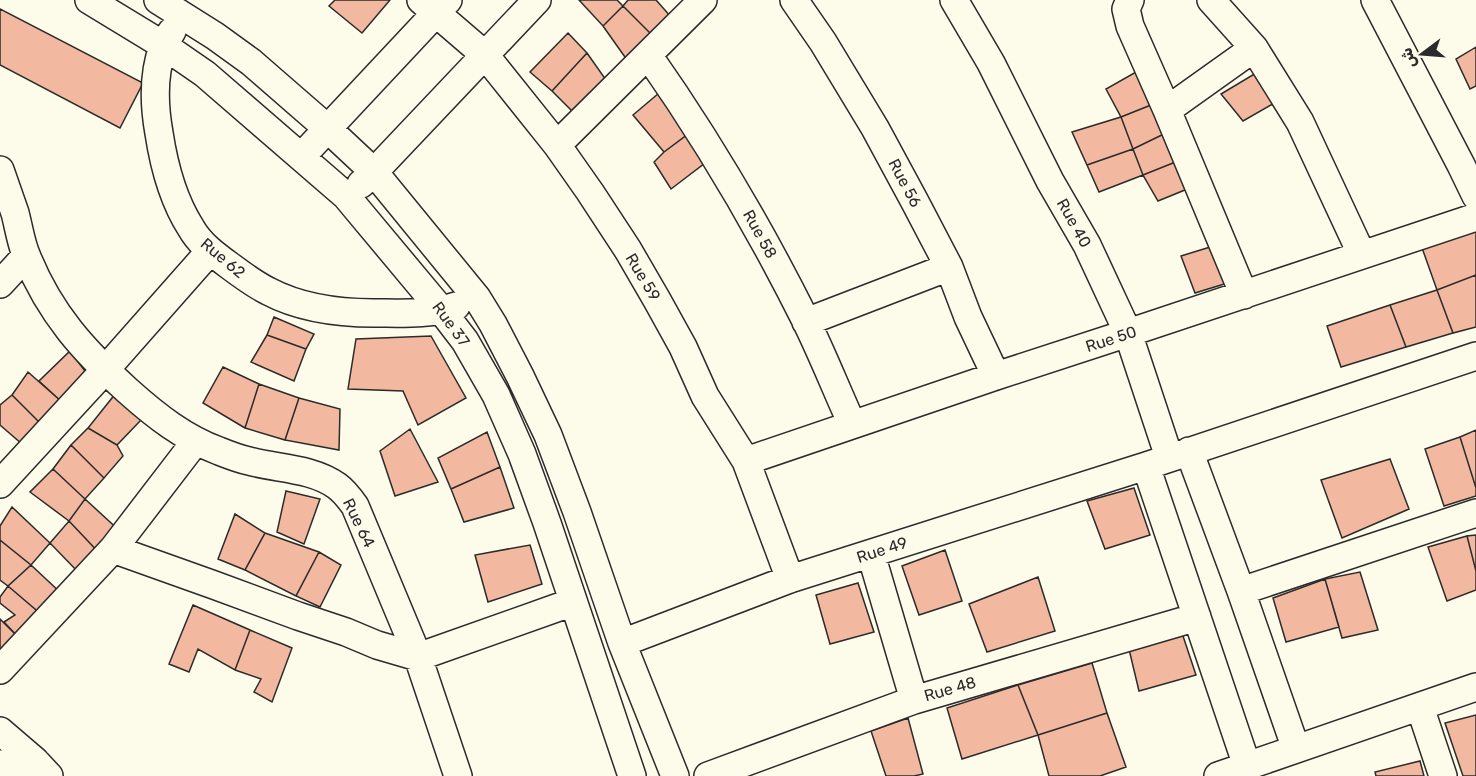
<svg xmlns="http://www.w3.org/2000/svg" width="1476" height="776" font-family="Rubik,'Noto Sans Arabic',sans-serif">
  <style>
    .building { fill: #f2b8a0; stroke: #2b2b2b; stroke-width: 1.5 }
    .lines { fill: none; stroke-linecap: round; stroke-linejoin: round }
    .minor-casing { stroke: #2b2b2b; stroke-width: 30 }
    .minor { stroke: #fdfbea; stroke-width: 27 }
    .labels { text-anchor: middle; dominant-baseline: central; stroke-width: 4.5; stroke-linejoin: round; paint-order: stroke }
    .street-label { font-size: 16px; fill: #2b2b2b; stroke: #fdfbea }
  </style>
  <rect width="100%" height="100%" fill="#fdfbea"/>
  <path class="building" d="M335 0H390L362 33 329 6Z
    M579 0H617L623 6 603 26Z
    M628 0H656L672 18 655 38 623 6Z
    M623 6 655 38 632 67 603 26Z
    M0 9 143 83 120 128 0 65Z
    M568 33 587 53 552 91 530 72Z
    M1476 47V86L1470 89 1456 59Z
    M587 53 611 87 577 116 552 91Z
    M1136 72 1156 103 1121 117 1106 89Z
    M1256 73 1278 101 1243 121 1221 94Z
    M659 93 688 134 664 152 633 115Z
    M1156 103 1170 131 1133 149 1121 117Z
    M1121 117 1133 149 1087 165 1072 132Z
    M1170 131 1183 159 1143 175 1133 149Z
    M688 134 705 163 671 189 654 162 664 152Z
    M1133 149 1143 175 1099 192 1087 165Z
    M1183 159 1197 185 1158 201 1143 175Z
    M1476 231V275L1437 290 1421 245Z
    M1220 244 1234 281 1195 293 1181 256Z
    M1476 275V327L1453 333 1437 290Z
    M1437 290 1453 333 1406 347 1390 305Z
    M1390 305 1406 347 1341 367 1327 326Z
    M274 317 314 334 306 349 267 335Z
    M267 335 306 349 294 381 251 362Z
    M431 336 466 398 418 425 403 391 348 389 356 339Z
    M70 351 88 375 63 403 39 381Z
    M223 367 259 384 245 428 203 403Z
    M28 372 63 403 41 424 12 395Z
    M259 384 299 398 285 440 245 428Z
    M116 393 141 420 117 445 88 428Z
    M12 395 41 424 22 444 0 425V405Z
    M299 398 340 409 339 450 285 440Z
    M88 428 117 445 123 456 104 478 71 445Z
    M410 429 438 482 395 496 380 451Z
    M1476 430V488L1460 437Z
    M487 432 500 467 451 489 438 458Z
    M1460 437 1476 488V496L1444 506 1425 449Z
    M71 445 104 478 85 499 53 469Z
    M1390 459 1409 509 1342 538 1321 480Z
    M500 467 514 508 464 522 451 489Z
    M53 469 85 499 69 521 30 492Z
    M1134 488 1150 535 1105 549 1087 501Z
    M286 491 320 499 304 544 277 532Z
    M85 499 122 533 102 556 69 521Z
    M12 507 50 543 31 565 0 540V526Z
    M235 514 265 533 245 570 218 559Z
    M69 521 102 556 80 574 50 543Z
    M265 533 319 552 296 596 245 570Z
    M1476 535V571L1467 536Z
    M1467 536 1476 571V590L1447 601 1428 547Z
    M0 540 31 565 8 586 0 580Z
    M530 545 542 584 488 602 475 555Z
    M945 550 962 601 919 615 902 566Z
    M319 552 341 565 320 607 296 596Z
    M31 565 63 595 42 615 8 586Z
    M1360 572 1378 630 1342 638 1325 579Z
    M1038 577 1055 631 987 652 969 604Z
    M1325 579 1339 627 1286 642 1273 598Z
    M858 583 874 632 830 644 816 595Z
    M8 586 42 615 22 641 4 622 15 615 0 603V597Z
    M193 605 250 630 235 670 198 649 189 672 169 664Z
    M0 619 22 641 0 661Z
    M250 630 292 648 272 702 254 692 261 679 235 670Z
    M1181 630 1196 675 1139 691 1128 645Z
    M1092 663 1107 713 1038 735 1018 685Z
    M1018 685 1038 735 962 759 947 708Z
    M1107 713 1126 767 1100 776H1049L1038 735Z
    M1476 715V776H1463L1445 723Z
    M908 718 923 774 914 776H886L871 731Z
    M1420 761 1424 776H1376L1375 772Z"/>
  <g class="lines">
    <defs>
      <path id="minor" d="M89 0 163 45 205 74 346 196 442 311 465 341 496 395 522 454 547 523 632 776
        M158 0 215 36 251 62 328 129 374 172 477 298 493 324 520 376 548 435 577 512 622 643 675 776
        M421 0 485 55 557 145 590 192 628 250 657 300 683 347 705 396 746 461 790 579
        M794 0 823 42 875 128 915 202 949 267 968 317 996 376
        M954 0 991 63 1050 181 1087 245 1128 333 1169 457
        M1130 0 1126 9 1130 26 1167 110 1244 295
        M1211 0 1254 48 1300 122 1362 255
        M1375 0 1461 165 1476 196
        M172 31C169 36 165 42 163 47 153 74 154 105 159 133 164 166 173 200 191 228 200 244 215 255 230 266 242 275 254 284 268 291 300 308 339 313 374 313 401 313 430 315 456 306
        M648 55C707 139 759 227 805 319 822 353 836 389 852 424
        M1167 110 1254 48
        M557 145 703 0
        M301 157 448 0
        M0 170C5 184 10 199 15 213 19 228 21 244 27 257 50 314 84 351 128 391 156 416 184 438 219 451 229 455 239 459 249 461 278 469 312 468 337 486 344 491 350 499 355 506L418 657 458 776
        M361 184 374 172 537 0
        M0 284 26 256
        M806 322 949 267
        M1189 451 1241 591 1296 749
        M746 461 996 376 1128 333 1476 217
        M1146 466 1247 766
        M0 484 105 370 210 251
        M113 549 214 585 298 616 346 632 377 645 418 657 573 602
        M871 554 914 700
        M1241 591 1476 513
        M622 643 790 579 1146 466 1476 356
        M0 670 113 549 195 442
        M1420 707 1443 776
        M0 731 35 761 49 776
        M0 764 35 761
        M708 776 914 700 1197 617
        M1218 776 1476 687"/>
    </defs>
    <use href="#minor" class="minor-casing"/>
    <use href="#minor" class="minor"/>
  </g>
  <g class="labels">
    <g class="street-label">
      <text transform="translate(905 183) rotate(62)">Rue 56</text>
      <text transform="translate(1074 223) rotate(61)">Rue 40</text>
      <text transform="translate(760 234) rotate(61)">Rue 58</text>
      <text transform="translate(223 258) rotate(40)">Rue 62</text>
      <text transform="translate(643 277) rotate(59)">Rue 59</text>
      <text transform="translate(451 324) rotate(54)">Rue 37</text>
      <text transform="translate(1111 339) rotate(-18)">Rue 50</text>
      <text transform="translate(359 523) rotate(64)">Rue 64</text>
      <text transform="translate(882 550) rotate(-18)">Rue 49</text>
      <text transform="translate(950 689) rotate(-16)">Rue 48</text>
    </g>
  </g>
  <g transform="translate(1422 54) rotate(254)" stroke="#fdfbea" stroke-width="4.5" paint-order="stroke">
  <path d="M0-4.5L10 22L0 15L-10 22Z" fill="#2b2b2b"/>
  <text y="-9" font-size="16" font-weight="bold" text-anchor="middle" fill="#2b2b2b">ش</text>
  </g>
</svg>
